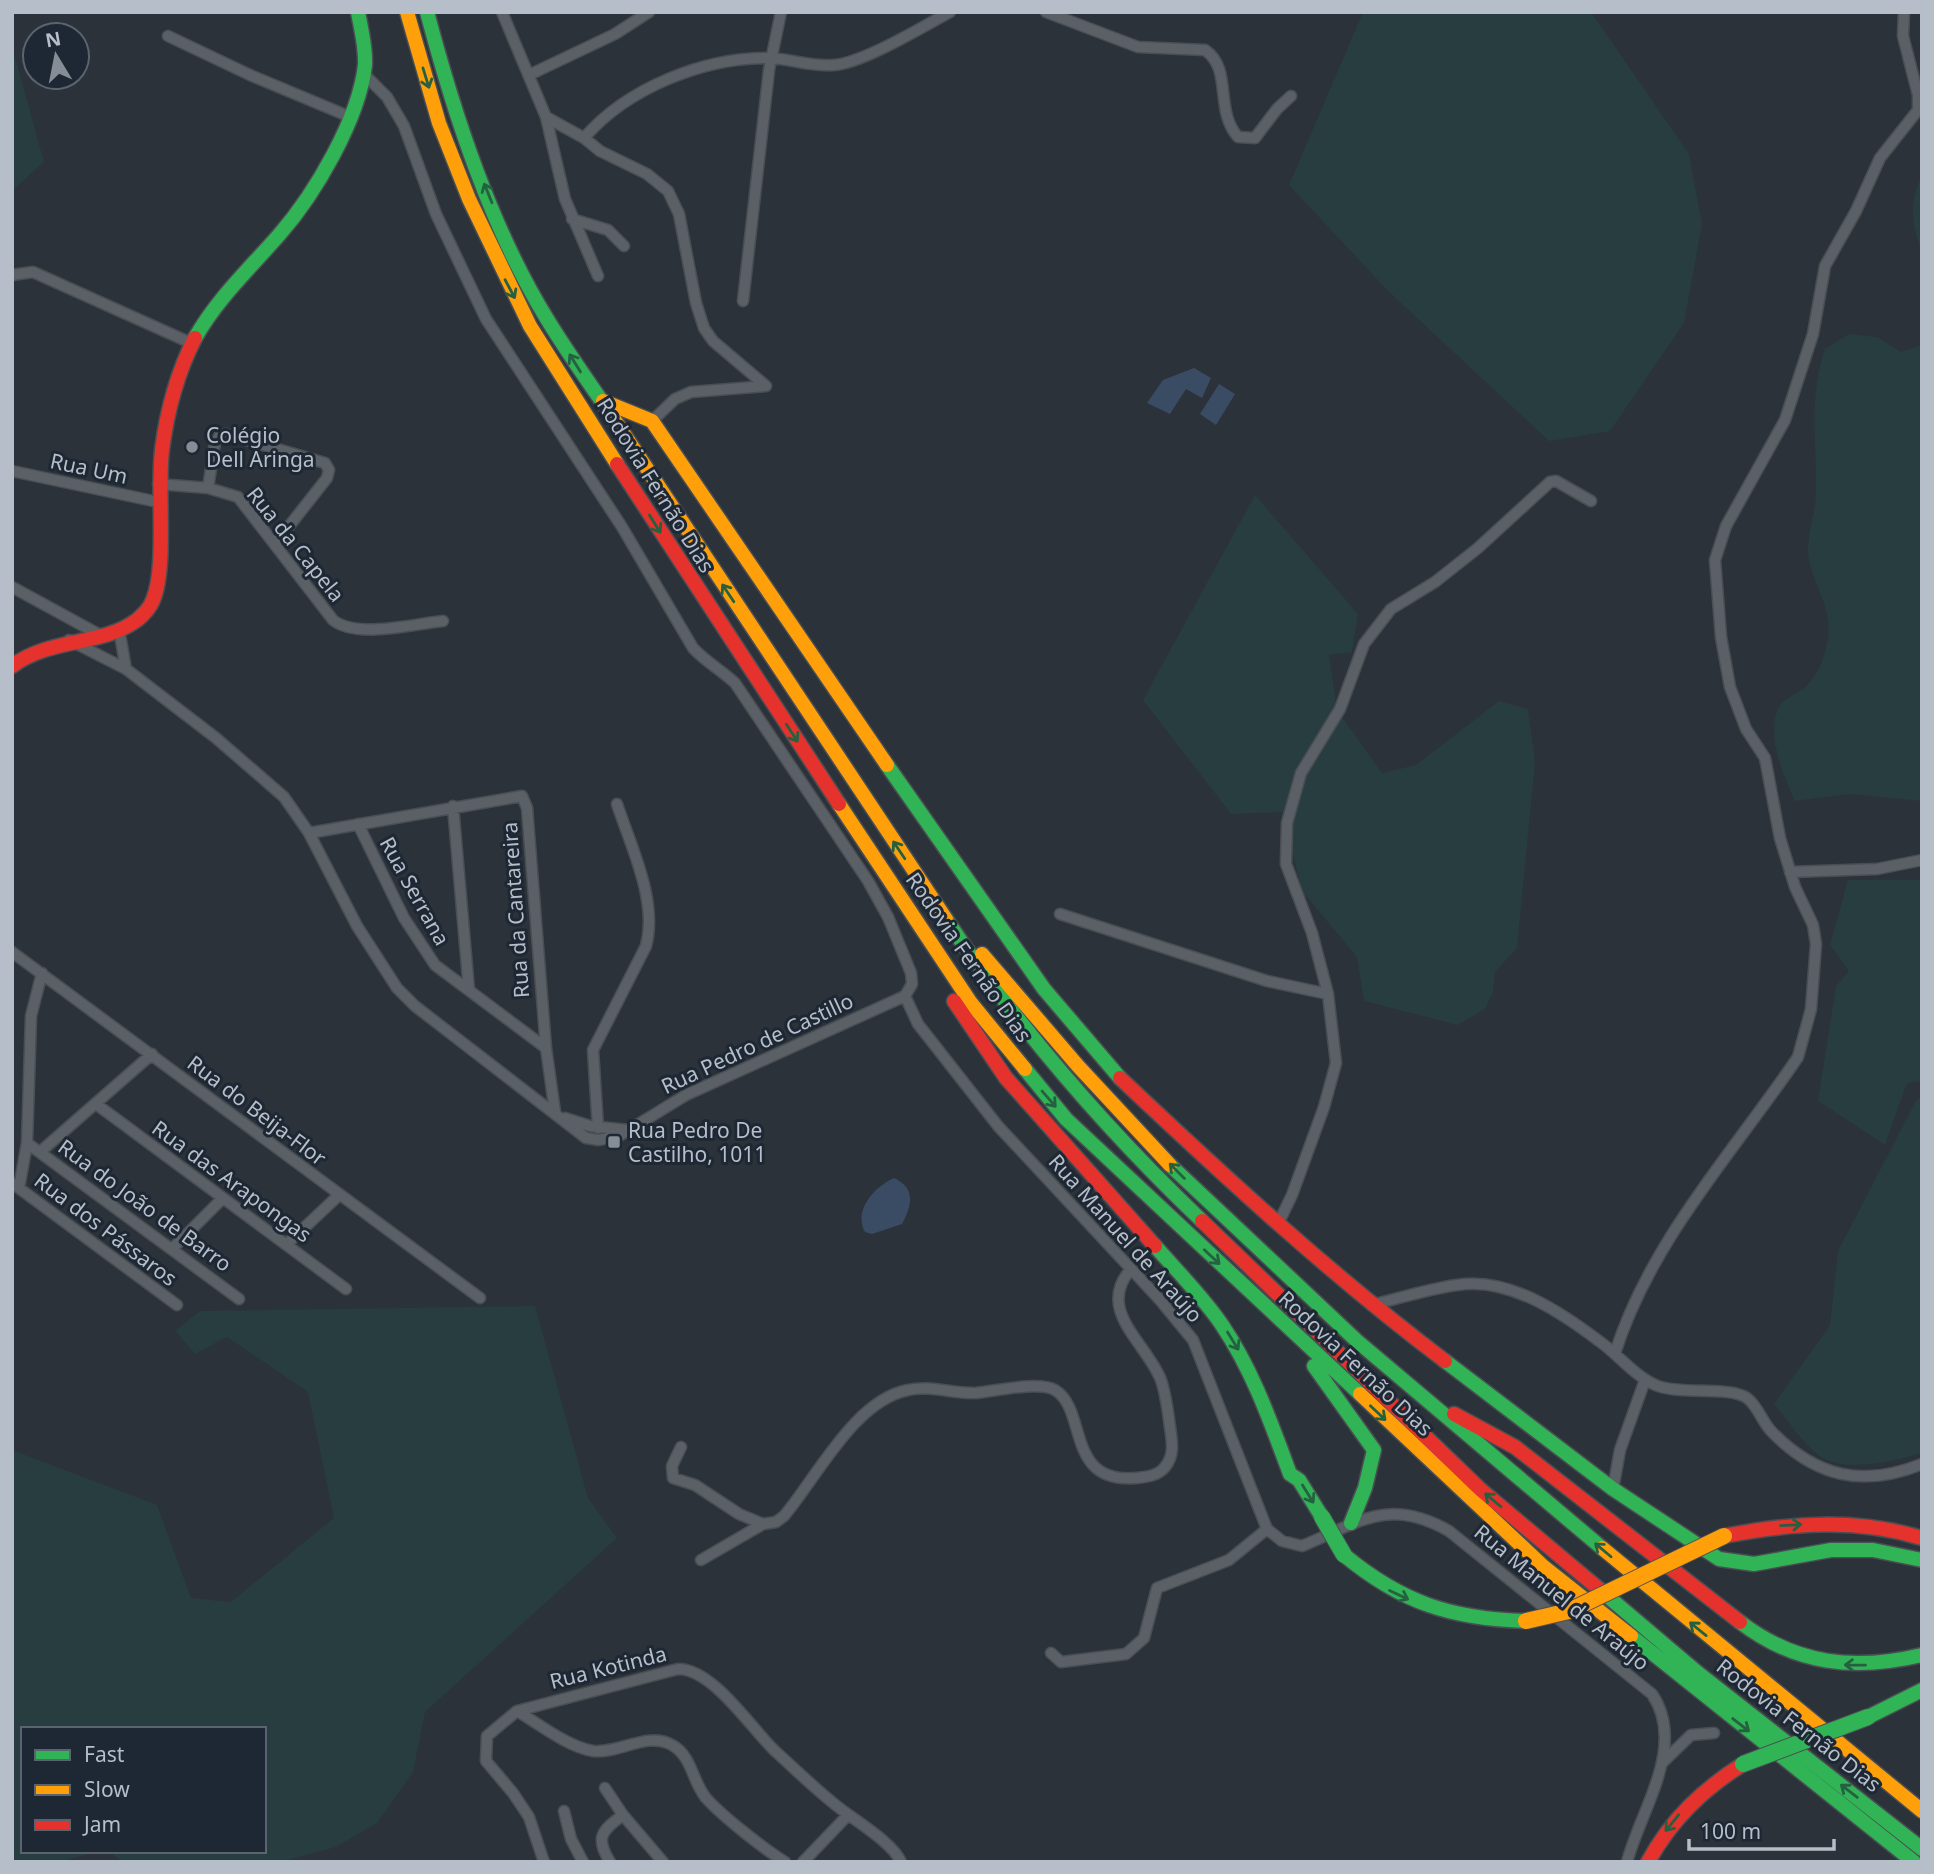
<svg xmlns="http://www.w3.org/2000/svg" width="1934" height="1874" font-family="'Noto Sans',sans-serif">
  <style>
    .green { fill: #283d40 }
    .water { fill: #3a4c64 }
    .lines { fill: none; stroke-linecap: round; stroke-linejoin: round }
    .street-casing { stroke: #494e53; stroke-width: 13 }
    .fast-casing { stroke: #494e53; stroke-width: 17 }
    .slow-casing { stroke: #494e53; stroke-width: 17 }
    .jam-casing { stroke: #494e53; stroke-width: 17 }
    .street { stroke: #5b6067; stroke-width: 10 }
    .fast { stroke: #30b455; stroke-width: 14 }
    .slow { stroke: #ff9f0a; stroke-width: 14 }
    .jam { stroke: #e5322d; stroke-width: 14 }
    .fast-bridge-casing { stroke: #484e55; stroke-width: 18; stroke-linecap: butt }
    .slow-bridge-casing { stroke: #484e55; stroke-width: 18; stroke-linecap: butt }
    .fast-bridge { stroke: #30b455; stroke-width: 16 }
    .slow-bridge { stroke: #ff9f0a; stroke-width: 16 }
    .oneway { stroke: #256041 }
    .poi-dot { fill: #858d97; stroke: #1e2834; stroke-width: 2.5 }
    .labels { text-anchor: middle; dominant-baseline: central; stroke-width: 6; stroke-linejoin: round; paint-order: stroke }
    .poi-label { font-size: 21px; fill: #b5bec9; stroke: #1e2834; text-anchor: start }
    .street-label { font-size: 21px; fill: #b5bec9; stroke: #1e2834 }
  </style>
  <rect width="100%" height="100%" fill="#2b3239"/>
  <path class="green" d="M1363 12H1591L1689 154 1702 224 1684 323 1610 431 1549 441 1388 291 1289 185Z
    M12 46 44 162 12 191Z
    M1922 174V253C1911 221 1909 206 1922 174Z
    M1849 334 1877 337 1901 352 1922 345V801L1849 794 1795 801C1784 776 1763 731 1781 704 1786 698 1797 693 1803 689 1818 677 1826 655 1828 637 1833 605 1809 581 1808 550 1808 530 1816 511 1816 492 1817 439 1808 401 1825 349Z
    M1255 495 1358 614 1352 652 1329 655 1337 710 1382 773 1416 765 1499 701 1528 709 1535 763 1517 948 1495 972 1493 992 1485 1009 1458 1025 1364 1001 1357 957 1302 891 1283 812 1231 814 1143 700Z
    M1848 880H1922V1081L1907 1083 1885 1145 1818 1101 1836 986 1849 971 1830 945Z
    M1917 1099H1922V1453C1895 1461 1846 1473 1821 1457 1805 1447 1786 1418 1774 1404L1830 1325 1838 1251Z
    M535 1306 588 1498 617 1538 425 1712 413 1772 377 1823 336 1847 280 1862H123L108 1851H264V1729H23V1851H99L60 1862H12V1450L157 1505 191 1598 231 1602 334 1518 308 1392 227 1337 195 1354 175 1331 200 1311Z"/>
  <path class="water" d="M1194 368 1211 378 1202 398 1186 389 1170 414 1147 403 1163 380Z
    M1219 384 1235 394 1216 425 1200 414Z
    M894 1178C916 1188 912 1206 902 1224L872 1234 865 1232C853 1211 874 1187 894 1178Z"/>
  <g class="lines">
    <defs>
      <path id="street" d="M502 12 546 117 565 199 598 276
        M1046 12 1138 47 1205 50C1233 69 1214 110 1238 137L1255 138 1277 109 1291 96
        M168 36 250 75 348 116
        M364 74 387 97 404 126 436 214 486 319 622 527 693 648C706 662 721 670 735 683L868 881 888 917 911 973 912 984 905 996
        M529 75 615 34 649 12
        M546 117 584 138 600 151 647 174 668 191 679 214 696 303 704 328 713 341 766 386
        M584 138C627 88 704 57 770 58 791 59 812 67 834 65 863 63 922 27 950 12
        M572 219 608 230 624 246
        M12 275 33 272 191 343
        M743 301 769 70 781 12
        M652 421 675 399 691 392 766 386
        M12 471 158 502
        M158 484 208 488 238 497 333 620C357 639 413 624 443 621
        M208 488 215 443 220 435 226 434 325 463 329 470 327 478 275 544
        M12 587 100 635
        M119 629 126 669
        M69 640 126 669 216 738 284 797 309 833 357 926 397 988 415 1006 586 1138 599 1140 619 1136 686 1095 905 996
        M453 806 469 990
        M358 824 404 918 435 965 546 1048
        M309 833 522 796 527 808 546 1048 555 1112
        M1790 872 1877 869 1922 860
        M1060 914 1267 981 1328 994
        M12 952 480 1298
        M905 996 918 1024 998 1126 1160 1300 1193 1340 1267 1529 1282 1541 1302 1546C1358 1523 1388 1496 1449 1531L1652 1694C1687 1746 1641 1809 1627 1862
        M96 1104 346 1289
        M565 1118 590 1126 628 1130
        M598 1128 593 1050 646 946C658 901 631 847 617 804
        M27 1143 239 1299
        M40 1152 152 1054
        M12 1183 177 1305
        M19 1188 27 1143 31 1016 42 973
        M1278 1224 1292 1195 1324 1107 1336 1063 1328 994 1312 933 1286 864 1287 823 1301 773 1340 709 1364 644 1391 609 1435 582 1478 548 1550 482 1556 481 1591 501
        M287 1244 339 1195
        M172 1249 222 1199
        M1371 1305C1402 1298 1433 1287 1465 1284 1513 1280 1562 1313 1599 1341 1618 1354 1636 1378 1658 1386 1683 1395 1730 1386 1747 1398 1758 1406 1762 1422 1772 1432 1816 1477 1863 1488 1922 1464
        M1615 1353C1651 1240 1733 1153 1798 1057L1811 1009 1816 944 1813 925 1795 887 1780 838 1765 758 1746 729 1730 687 1721 637 1715 560 1726 526 1785 420 1813 334 1825 266 1856 211 1880 158 1918 110V95L1903 36 1904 12
        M681 1447 672 1466 673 1478 695 1485 739 1514 763 1524
        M1613 1489 1620 1450 1645 1380
        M701 1560 763 1524 776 1522 784 1516C817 1477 855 1400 908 1390 930 1385 954 1394 976 1393 995 1391 1039 1381 1055 1390 1088 1410 1065 1484 1136 1478 1146 1477 1158 1476 1165 1467 1175 1455 1172 1441 1170 1427 1168 1411 1166 1395 1161 1380 1146 1342 1095 1310 1131 1269
        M1051 1653 1061 1662 1126 1654 1144 1638 1157 1588 1229 1560 1267 1529
        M517 1711C539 1724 568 1747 593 1751 619 1754 648 1731 672 1745 692 1756 692 1781 706 1798 722 1816 764 1849 785 1862
        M1663 1762 1691 1735 1714 1733
        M605 1788 623 1815
        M564 1811 571 1839 583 1862
        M544 1862 529 1817 513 1793 486 1761 487 1736 517 1711 678 1669C713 1669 750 1727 775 1751 794 1768 812 1786 832 1802 850 1818 892 1841 901 1862
        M610 1862C595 1838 601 1831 623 1815L663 1862
        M803 1862 848 1815"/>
      <path id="fast" d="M427 12C454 114 491 228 547 319 567 352 590 384 612 416
        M195 338C217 299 250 268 279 235 315 194 359 119 365 65 366 47 361 29 358 12
        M887 765 1044 989 1120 1078
        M946 919C1019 1029 1107 1130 1202 1221
        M1025 1069 1066 1119 1360 1394
        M1170 1165 1357 1341 1602 1548
        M1155 1246C1178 1272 1203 1297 1222 1325 1253 1371 1271 1423 1290 1474L1299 1480 1322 1517
        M1445 1361 1613 1489 1719 1559 1754 1564 1831 1550H1873L1922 1560
        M1314 1366 1374 1450 1365 1488 1351 1523
        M1344 1555C1402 1603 1452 1619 1526 1621
        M1599 1589 1698 1673 1922 1849
        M1740 1622C1796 1665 1855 1671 1922 1655
        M1631 1636 1914 1862
        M1868 1717 1922 1690"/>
      <path id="slow" d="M407 12 439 123 469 199 530 326 617 464
        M603 401 652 421 887 765
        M612 416 946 919
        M839 804 971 1003 1025 1069
        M982 954 1078 1066 1170 1165
        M1360 1394 1544 1567 1631 1636
        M1602 1548 1922 1811"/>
      <path id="jam" d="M617 464 839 804
        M12 666C52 637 102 646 137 620 143 615 150 608 153 600 167 567 157 491 162 450 167 411 177 373 195 338
        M954 1001 1006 1078 1155 1246
        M1120 1078C1225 1177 1330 1274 1445 1361
        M1202 1221 1481 1490 1599 1589
        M1454 1414 1515 1447 1740 1622
        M1724 1536C1792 1523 1855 1518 1922 1538
        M1648 1862C1671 1820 1702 1790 1743 1764"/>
    </defs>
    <use href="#street" class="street-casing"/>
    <use href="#fast" class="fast-casing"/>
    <use href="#slow" class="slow-casing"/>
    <use href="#jam" class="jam-casing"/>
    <use href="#street" class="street"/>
    <use href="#fast" class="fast"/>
    <use href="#slow" class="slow"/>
    <use href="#jam" class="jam"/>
    <defs>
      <path id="fast-bridge" d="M1322 1517 1344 1555
        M1743 1764 1868 1717"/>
      <path id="slow-bridge" d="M1526 1621 1569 1611 1724 1536"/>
    </defs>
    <use href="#fast-bridge" class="fast-bridge-casing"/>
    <use href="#slow-bridge" class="slow-bridge-casing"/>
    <use href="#fast-bridge" class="fast-bridge"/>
    <use href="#slow-bridge" class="slow-bridge"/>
  </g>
  <defs><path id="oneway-shaft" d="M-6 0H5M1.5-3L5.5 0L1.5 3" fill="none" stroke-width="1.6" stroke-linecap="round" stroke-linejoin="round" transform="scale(1.75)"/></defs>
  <g class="oneway">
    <use href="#oneway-shaft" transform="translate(426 78) rotate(73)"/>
    <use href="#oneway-shaft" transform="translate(488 193) rotate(-112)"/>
    <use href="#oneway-shaft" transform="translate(510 289) rotate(62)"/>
    <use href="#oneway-shaft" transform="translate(575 363) rotate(-122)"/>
    <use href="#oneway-shaft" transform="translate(655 524) rotate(58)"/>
    <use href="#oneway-shaft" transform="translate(728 593) rotate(-124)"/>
    <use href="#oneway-shaft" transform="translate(792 733) rotate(57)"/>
    <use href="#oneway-shaft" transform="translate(899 850) rotate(-124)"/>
    <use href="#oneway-shaft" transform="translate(1049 1099) rotate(49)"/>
    <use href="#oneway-shaft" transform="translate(1177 1171) rotate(-135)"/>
    <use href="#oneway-shaft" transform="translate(1212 1257) rotate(43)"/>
    <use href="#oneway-shaft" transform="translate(1233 1341) rotate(58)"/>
    <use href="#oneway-shaft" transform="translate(1378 1413) rotate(43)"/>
    <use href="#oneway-shaft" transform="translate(1308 1494) rotate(58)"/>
    <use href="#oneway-shaft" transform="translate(1493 1500) rotate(-140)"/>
    <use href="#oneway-shaft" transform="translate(1791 1525) rotate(-3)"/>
    <use href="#oneway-shaft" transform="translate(1603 1550) rotate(-140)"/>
    <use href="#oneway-shaft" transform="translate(1399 1595) rotate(26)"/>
    <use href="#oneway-shaft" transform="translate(1698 1629) rotate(-141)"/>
    <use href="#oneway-shaft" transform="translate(1855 1665) rotate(-179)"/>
    <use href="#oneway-shaft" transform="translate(1741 1725) rotate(38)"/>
    <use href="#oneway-shaft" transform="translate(1849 1791) rotate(-142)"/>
    <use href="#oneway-shaft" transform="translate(1672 1823) rotate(129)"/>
  </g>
  <g class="poi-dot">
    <circle cx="192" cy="447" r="7"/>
    <rect x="607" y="1135" width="14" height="14" rx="3.5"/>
  </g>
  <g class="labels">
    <g class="poi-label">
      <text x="206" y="435">Colégio<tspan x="206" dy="24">Dell Aringa</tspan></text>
      <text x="628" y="1130">Rua Pedro De<tspan x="628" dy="24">Castilho, 1011</tspan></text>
    </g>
    <g class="street-label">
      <text transform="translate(89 468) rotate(12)">Rua Um</text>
      <text transform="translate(656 485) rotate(58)">Rodovia Fernão Dias</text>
      <text transform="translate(296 544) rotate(51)">Rua da Capela</text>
      <text transform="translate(415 891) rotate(61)">Rua Serrana</text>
      <text transform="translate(515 910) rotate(-94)">Rua da Cantareira</text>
      <text transform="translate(969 957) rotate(55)">Rodovia Fernão Dias</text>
      <text transform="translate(757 1043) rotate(-25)">Rua Pedro de Castillo</text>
      <text transform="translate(257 1110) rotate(37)">Rua do Beija-Flor</text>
      <text transform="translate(232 1181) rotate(36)">Rua das Arapongas</text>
      <text transform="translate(145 1205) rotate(36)">Rua do João de Barro</text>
      <text transform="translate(106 1229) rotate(37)">Rua dos Pássaros</text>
      <text transform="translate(1126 1238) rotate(48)">Rua Manuel de Araújo</text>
      <text transform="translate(1356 1363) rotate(43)">Rodovia Fernão Dias</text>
      <text transform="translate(1562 1597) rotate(39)">Rua Manuel de Araújo</text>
      <text transform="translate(608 1667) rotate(-14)">Rua Kotinda</text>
      <text transform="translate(1799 1725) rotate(38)">Rodovia Fernão Dias</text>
    </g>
  </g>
  <rect width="1934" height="1874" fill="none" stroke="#b5bec9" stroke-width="28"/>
  <rect x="21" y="1727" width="245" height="126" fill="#1e2834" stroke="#5a6470" stroke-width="2"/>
  <rect x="35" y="1750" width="35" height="10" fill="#30b455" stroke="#5a6470" stroke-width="2"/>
  <text x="84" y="1762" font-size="21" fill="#b5bec9">Fast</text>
  <rect x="35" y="1785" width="35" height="10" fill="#ff9f0a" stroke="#5a6470" stroke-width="2"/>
  <text x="84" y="1797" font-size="21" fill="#b5bec9">Slow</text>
  <rect x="35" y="1820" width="35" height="10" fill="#e5322d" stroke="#5a6470" stroke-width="2"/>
  <text x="84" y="1832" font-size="21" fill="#b5bec9">Jam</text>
  <g transform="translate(56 56) rotate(350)"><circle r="33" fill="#1e2834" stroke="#5a6470" stroke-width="2"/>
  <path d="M0-5L12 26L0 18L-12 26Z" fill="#858d97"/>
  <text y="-10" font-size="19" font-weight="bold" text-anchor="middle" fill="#b5bec9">N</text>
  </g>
  <path d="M1689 1839v10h145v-10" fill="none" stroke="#b5bec9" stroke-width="3.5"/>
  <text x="1700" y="1839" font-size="21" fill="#b5bec9" stroke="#1e2834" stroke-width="5" paint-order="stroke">100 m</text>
</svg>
